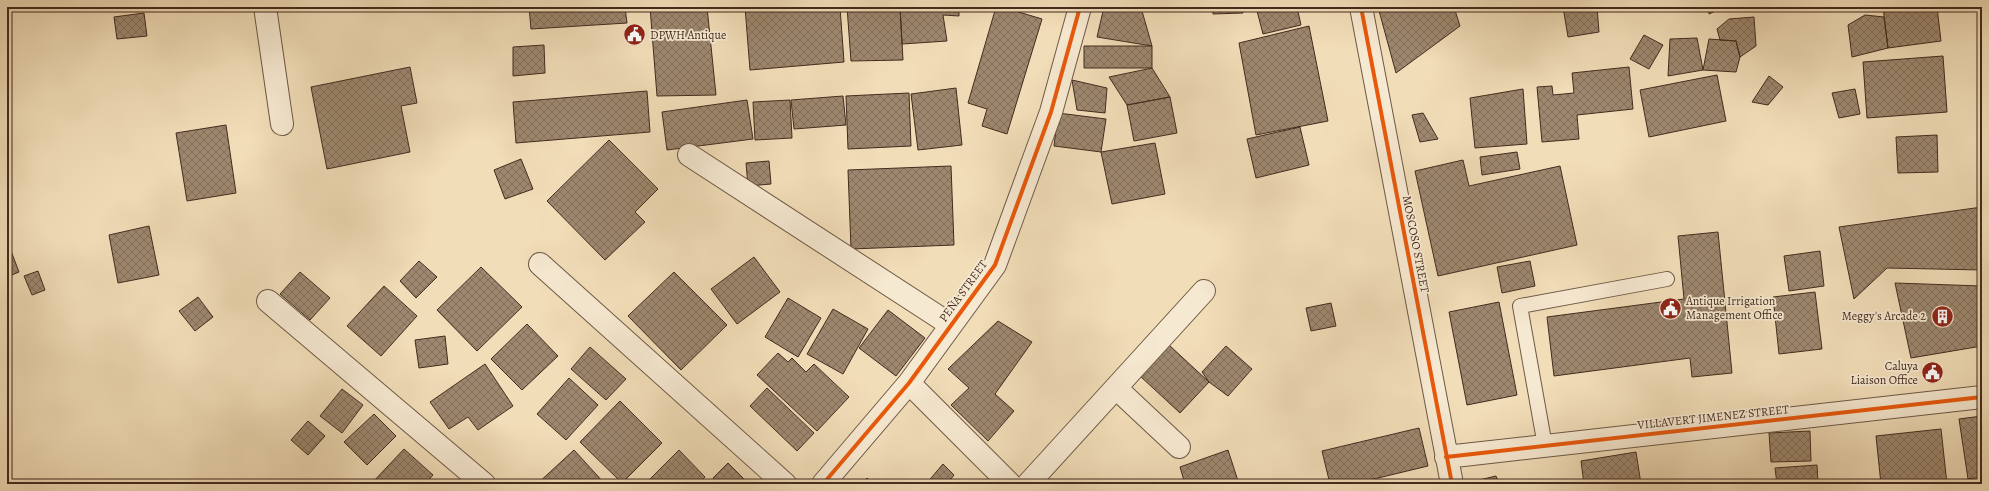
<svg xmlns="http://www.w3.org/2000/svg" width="1989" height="491" font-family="Alegreya,serif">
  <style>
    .building { fill: url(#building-cross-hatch); stroke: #432b1f }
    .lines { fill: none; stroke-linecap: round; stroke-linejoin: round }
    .lane-casing { stroke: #6e5845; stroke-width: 16 }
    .street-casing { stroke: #6e5845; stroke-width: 24 }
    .lane { stroke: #f6e9d1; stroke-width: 14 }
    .street { stroke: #f6e9d1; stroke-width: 22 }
    .cycleway-casing { stroke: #f6e9d1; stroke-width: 6 }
    .cycleway { stroke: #e8590c; stroke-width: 4 }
    .labels { text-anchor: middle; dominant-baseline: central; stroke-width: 3.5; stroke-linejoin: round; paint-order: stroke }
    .poi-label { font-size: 12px; fill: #432b1f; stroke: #f6e9d1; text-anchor: start }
    .street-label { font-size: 12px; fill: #432b1f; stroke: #f6e9d1 }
  </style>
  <defs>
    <pattern id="building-cross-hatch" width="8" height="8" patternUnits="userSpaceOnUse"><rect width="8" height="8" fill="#9d886f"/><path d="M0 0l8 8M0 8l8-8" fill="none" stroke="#826f5b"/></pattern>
  </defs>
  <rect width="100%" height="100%" fill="#f1ddb8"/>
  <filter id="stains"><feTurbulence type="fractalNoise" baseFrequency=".005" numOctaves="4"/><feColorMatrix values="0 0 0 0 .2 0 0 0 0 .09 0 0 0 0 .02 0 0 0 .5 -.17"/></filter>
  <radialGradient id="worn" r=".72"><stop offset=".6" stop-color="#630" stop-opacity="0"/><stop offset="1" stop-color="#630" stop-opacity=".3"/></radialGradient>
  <path class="building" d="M529 7H625L627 23 531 29Z
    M650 7H707L716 95 657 96Z
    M745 7H840L844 62 750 70Z
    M847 7H900L903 60 851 61Z
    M900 7H959V16L943 15 947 41 902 44Z
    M996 7H1002L1042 19 1007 134 982 126 987 109 968 103Z
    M1104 7H1122L1142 11 1152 46 1097 37Z
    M1213 7H1242L1243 13 1213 14Z
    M1256 7H1297L1301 25 1263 34Z
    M1378 7H1454L1460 26 1396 73Z
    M1563 7H1597L1599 32 1568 37Z
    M1709 7H1724L1709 14Z
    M1859 7H1877L1859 11Z
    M1883 7H1937L1941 41 1888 48Z
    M144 13 147 36 117 39 114 17Z
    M1865 15 1884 17 1888 48 1852 57 1848 25Z
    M1754 17 1756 46 1740 57 1736 41 1720 40 1717 29 1729 19Z
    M1309 26 1328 121 1256 135 1239 43Z
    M1644 35 1663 45 1649 69 1630 59Z
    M1697 38 1703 70 1668 76 1670 39Z
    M1709 39 1736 41 1740 57 1736 72 1703 70Z
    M544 45 545 73 513 76V47Z
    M1084 46H1152V68H1084Z
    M1943 56 1947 112 1867 118 1863 62Z
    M410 67 417 103 401 106 410 152 327 169 311 87Z
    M1629 67 1633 109 1577 115 1579 139 1542 142 1537 87 1552 86 1553 95 1574 93 1572 73Z
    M1152 68 1170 97 1127 105 1109 77Z
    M1717 75 1726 121 1649 137 1640 90Z
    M1769 76 1783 87 1768 105 1752 102Z
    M1072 80 1107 88 1105 113 1077 110Z
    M956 88 962 145 918 150 911 94Z
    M1523 89 1527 144 1475 148 1470 98Z
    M1855 89 1860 114 1839 118 1832 93Z
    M647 91 650 132 516 143 513 102Z
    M909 93 911 146 848 149 846 96Z
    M843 96 846 125 794 129 791 100Z
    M1170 97 1177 133 1134 141 1127 105Z
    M747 100 753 139 667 150 662 112Z
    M790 100 792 138 755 140 753 102Z
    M1058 113 1106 119 1101 152 1054 146Z
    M1423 113 1438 139 1420 142 1412 115Z
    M226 125 236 193 187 201 176 133Z
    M1300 127 1309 165 1256 178 1247 139Z
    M1937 135 1938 172 1898 173 1896 137Z
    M609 140 658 189 635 212 645 222 605 260 547 201Z
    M1155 143 1165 194 1112 204 1101 152Z
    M1517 152 1520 169 1482 175 1480 157Z
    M521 159 533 189 505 199 494 170Z
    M1463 160 1469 186 1560 166 1577 245 1438 276 1415 171Z
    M769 161 771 184 748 186 746 163Z
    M951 166 954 245 851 249 848 170Z
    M1982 207V270L1887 268 1854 299 1839 227Z
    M149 226 159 275 118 283 109 235Z
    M1718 232 1732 373 1692 377 1690 358 1554 376 1547 317 1684 299 1678 236Z
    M11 251 19 272 7 277V252Z
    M1820 251 1824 286 1789 291 1784 256Z
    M754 257 780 292 737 324 711 289Z
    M419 261 437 277 416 298 400 281Z
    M1530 261 1535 286 1502 293 1497 267Z
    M481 267 522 307 477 351 437 310Z
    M38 271 45 290 32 295 24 276Z
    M300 272 330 298 310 320 280 294Z
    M674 272 727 325 681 370 628 316Z
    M1895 283 1982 286V346L1911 358Z
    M384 286 417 316 381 356 347 326Z
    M1815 292 1822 349 1779 354 1773 297Z
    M198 297 213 317 195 331 179 311Z
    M788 298 821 318 798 357 765 337Z
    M1499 302 1517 395 1467 405 1449 312Z
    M1331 303 1336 326 1311 331 1306 308Z
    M833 309 868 329 843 374 807 354Z
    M888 310 925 338 896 376 859 348Z
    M998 321 1032 342 995 394 1014 411 988 441 951 405 969 388 948 369Z
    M527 324 558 356 522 390 491 359Z
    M445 336 448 364 419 368 415 340Z
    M1169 345 1209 382 1180 413 1140 376Z
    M1226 346 1252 369 1228 396 1209 382 1202 372Z
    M590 347 626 379 606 400 571 369Z
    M778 353 788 362 792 358 806 372 814 364 849 397 817 431 757 375Z
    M485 364 513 406 478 430 468 417 449 429 430 402Z
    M569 378 598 405 566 440 537 414Z
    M767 388 814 433 797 451 750 406Z
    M342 389 363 405 342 433 320 416Z
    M620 401 662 443 622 483 580 442Z
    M374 414 396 436 367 465 344 442Z
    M1982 416V477L1968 479 1959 419Z
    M308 421 325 436 308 455 291 440Z
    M1419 428 1428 466 1353 484H1330L1322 451Z
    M1941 429 1947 484H1881L1876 436Z
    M1810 431 1811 461 1771 462 1769 433Z
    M404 449 433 475 425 484H371Z
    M574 450 605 484H537Z
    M679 450 705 477 698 484H655L650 479Z
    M1228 450 1239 484H1185L1180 467Z
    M1636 452 1641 484H1584L1581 461Z
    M728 463 745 480 741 484H720L713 478Z
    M943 464 954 475 947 484H926Z
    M1817 465 1818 484H1777L1775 468Z
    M1496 476 1499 484H1476L1475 481Z
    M867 478 874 484H862Z
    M902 480 907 484H898Z
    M1699 481V484H1682Z"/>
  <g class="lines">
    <defs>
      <path id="lane" d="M1545 446 1520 306 1667 279"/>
      <path id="street" d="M265 7 282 124
        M1361 7 1452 484
        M689 155 951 325
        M540 264 785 484
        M268 301 484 484
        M909 383 1010 484
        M1116 388 1179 447
        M1446 457 1982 397
        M823 484 909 383 995 265 1051 112 1080 7
        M1028 484 1204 291"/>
    </defs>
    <use href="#lane" class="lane-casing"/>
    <use href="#street" class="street-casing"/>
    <use href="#lane" class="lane"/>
    <use href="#street" class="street"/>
    <defs>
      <path id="cycleway" d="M1361 7 1452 484
        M1446 457 1982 397
        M823 484 909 383 995 265 1051 112 1080 7"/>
    </defs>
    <use href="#cycleway" class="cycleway-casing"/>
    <use href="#cycleway" class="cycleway"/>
  </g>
  <defs>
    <symbol id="civic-disc" viewBox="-11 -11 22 22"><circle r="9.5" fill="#8f2418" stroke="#f6e9d1"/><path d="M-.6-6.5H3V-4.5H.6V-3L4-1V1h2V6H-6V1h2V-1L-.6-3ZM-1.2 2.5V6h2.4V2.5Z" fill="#fff"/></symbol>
    <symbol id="building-disc" viewBox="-11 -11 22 22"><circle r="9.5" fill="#8f2418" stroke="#f6e9d1"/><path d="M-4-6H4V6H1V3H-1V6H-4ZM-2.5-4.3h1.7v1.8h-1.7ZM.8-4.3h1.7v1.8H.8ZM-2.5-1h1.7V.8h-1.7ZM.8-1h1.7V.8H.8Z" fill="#fff"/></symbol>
  </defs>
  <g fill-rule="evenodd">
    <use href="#civic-disc" x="622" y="22" width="25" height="25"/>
    <use href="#civic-disc" x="1658" y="296" width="25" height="25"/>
    <use href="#building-disc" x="1930" y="304" width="25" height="25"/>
    <use href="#civic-disc" x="1920" y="360" width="25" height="25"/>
  </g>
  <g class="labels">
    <g class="poi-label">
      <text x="650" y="35">DPWH Antique</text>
      <text x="1686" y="301">Antique Irrigation<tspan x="1686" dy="14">Management Office</tspan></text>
      <text x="1926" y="316" text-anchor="end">Meggy's Arcade 2</text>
      <text x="1918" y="366" text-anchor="end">Caluya<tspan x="1918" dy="14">Liaison Office</tspan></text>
    </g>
    <g class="street-label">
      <text transform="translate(1416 244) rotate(79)">MOSCOSO STREET</text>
      <text transform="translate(963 291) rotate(-54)">PEÑA STREET</text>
      <text transform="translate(1713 417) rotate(-6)">VILLAVERT JIMENEZ STREET</text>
    </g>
  </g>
  <rect width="1989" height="491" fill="none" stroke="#f1ddb8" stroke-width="24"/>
  <rect x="8" y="8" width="1973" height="475" fill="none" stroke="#432b1f" stroke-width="2"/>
  <rect x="12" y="12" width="1965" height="467" fill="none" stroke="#432b1f"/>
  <rect width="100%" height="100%" filter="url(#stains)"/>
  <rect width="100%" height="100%" fill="url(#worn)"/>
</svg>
